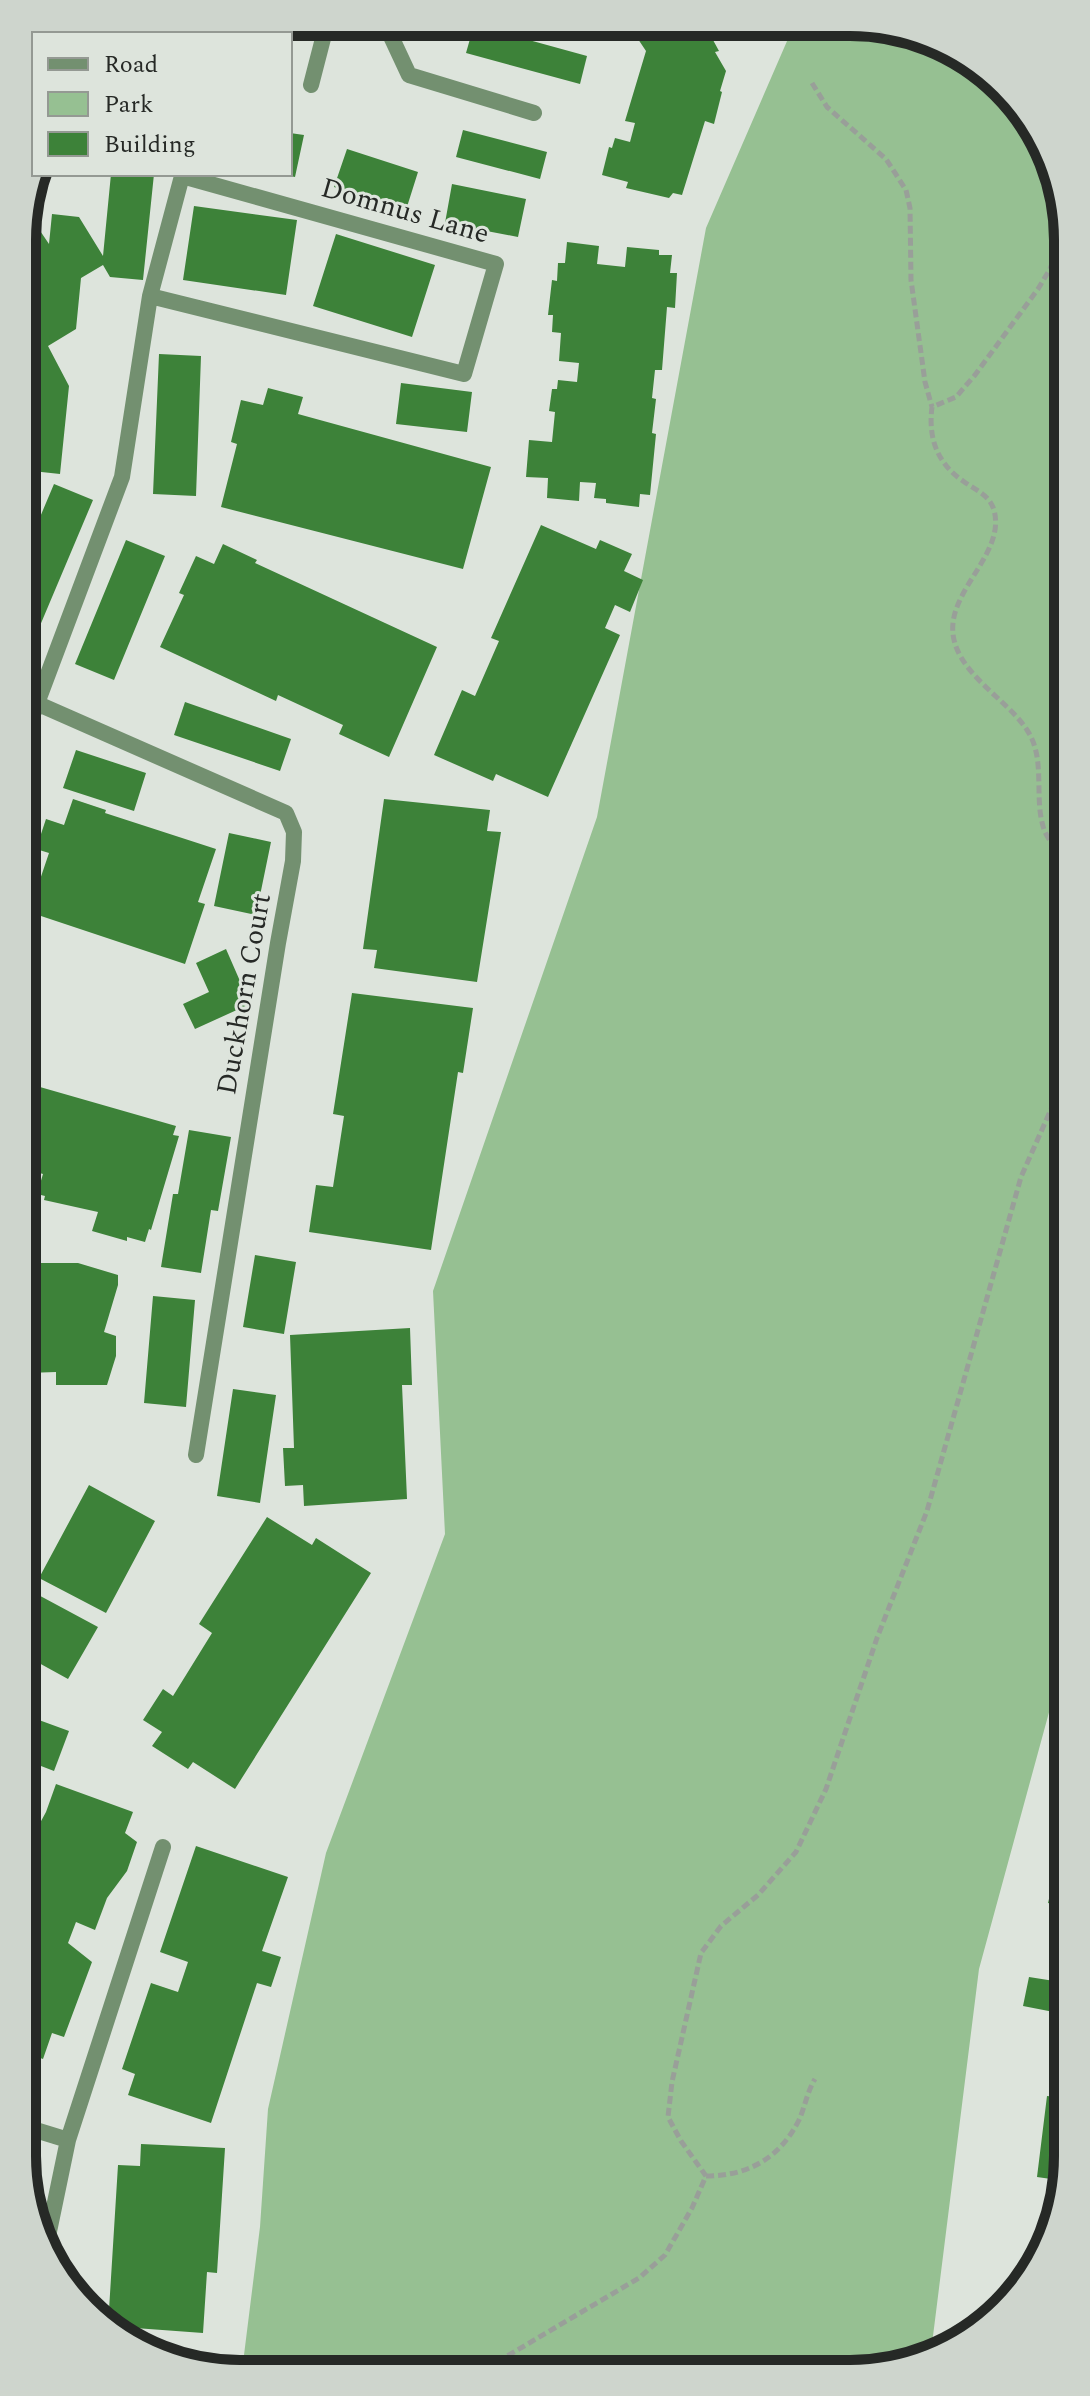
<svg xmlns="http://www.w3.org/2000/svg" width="1090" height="2396" font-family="Spectral,serif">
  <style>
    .green { fill: #96c092 }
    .building { fill: #3d8239 }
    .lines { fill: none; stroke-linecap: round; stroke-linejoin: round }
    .path { stroke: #999f99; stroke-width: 5; stroke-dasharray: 8 4; stroke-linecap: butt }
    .street { stroke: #739070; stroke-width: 16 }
    .labels { text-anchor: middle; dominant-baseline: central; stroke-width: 6; stroke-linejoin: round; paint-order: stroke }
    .street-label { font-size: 28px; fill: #262926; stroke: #dde4dc }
    .rim { fill: none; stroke: #262926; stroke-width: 10 }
  </style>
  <rect width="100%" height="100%" fill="#dde4dc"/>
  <path class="green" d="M794 25 892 26 994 76 1060 183 1066 1650 979 1969 931 2352 907 2366 232 2370 244 2355 260 2227 268 2109 326 1853 445 1534 433 1291 597 817 706 228Z"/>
  <path class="building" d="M572 24 712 25 718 37 713 40 719 51 715 52 726 71 720 91 722 92 714 124 705 121 682 195 673 193 669 198 626 188 628 182 602 175 609 147 612 148 615 138 630 142 635 123 625 121 646 51 638 39Z
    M474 25 587 56 580 84 466 53Z
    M463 130 547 152 540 179 456 157Z
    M290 133 304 135 295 177 290 176Z
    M347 149 418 172 406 210 334 187Z
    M111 174H154L143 280 110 277 103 265 81 278 76 329 48 346 69 386 60 474 23 470V225L26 210 49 244 52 214 79 217 103 256Z
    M452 184 526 199 518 237 445 223Z
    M194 206 297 220 286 295 183 280Z
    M336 234 435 265 412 337 313 306Z
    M567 242 599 246 597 264 625 267 627 247 659 250V255H672L670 273H677L675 308 667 307 662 370H655L652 398 656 399 652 433 656 434 650 495 640 494 639 507 606 503V499L594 498 596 483 580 482 579 501 547 498 548 478 526 477 529 440 552 442 555 412 549 411 552 389H557L558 380 577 382 579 363 559 361 561 333 552 332 553 315H548L552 280 557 281 558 263H565Z
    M159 354 201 356 196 496 153 494Z
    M401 383 472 392 467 432 396 424Z
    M268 388 303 397 298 414 491 467 463 569 221 507 237 444 231 442 241 400 263 405Z
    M54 484 93 500 39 628 24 621V555Z
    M541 525 596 549 600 540 632 554 624 571 643 580 630 612 615 605 605 628 620 635 548 797 496 774 493 781 434 755 462 690 475 696 499 641 491 638Z
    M126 540 165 556 114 680 75 664Z
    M223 544 257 560 255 563 437 647 389 757 339 734 343 725 278 695 276 701 160 647 184 595 179 593 196 556 214 564Z
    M185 702 291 739 280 771 174 735Z
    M76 750 146 773 134 811 63 788Z
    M73 799 106 810 105 813 216 849 198 902 205 904 185 964 29 912 49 853 36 849 46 819 64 825Z
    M384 799 490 810 487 831 501 832 477 982 374 968 377 950 363 949Z
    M229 833 271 842 256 915 214 906Z
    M25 943 40 957 25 974Z
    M226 949 250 1004 195 1029 183 1004 209 992 196 963Z
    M352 993 473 1008 463 1073 458 1072 431 1250 309 1232 316 1185 333 1187 344 1116 333 1114Z
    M26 1083 176 1126 173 1135 179 1136 151 1230 149 1229 145 1242 127 1237V1241L92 1231 98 1212 44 1200 45 1196 37 1194 43 1174 26 1169Z
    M189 1130 231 1137 218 1211 211 1210 201 1273 161 1267 173 1194H178Z
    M255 1255 296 1262 284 1334 243 1327Z
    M26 1263H78L118 1275V1285L104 1332 116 1336V1356L107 1385H56V1372L27 1373Z
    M153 1296 195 1300 186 1407 144 1403Z
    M410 1328 412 1385H402L407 1499 304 1506 303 1485 285 1486 283 1448H294L290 1335Z
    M233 1389 276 1395 260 1503 217 1496Z
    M89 1485 155 1521 106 1613 39 1578Z
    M267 1517 312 1545 316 1538 371 1573 235 1789 193 1762 188 1769 152 1746 162 1732 143 1720 163 1689 173 1696 212 1633 199 1624Z
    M31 1591 98 1627 68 1679 28 1657 27 1598Z
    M28 1716 69 1731 54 1771 28 1761Z
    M56 1784 133 1812 125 1833 137 1842 127 1871 107 1898 95 1930 76 1922 68 1943 92 1962 64 2037 52 2033 43 2059 29 2054 28 1845 46 1812Z
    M196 1846 288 1877 262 1951 281 1957 271 1987 257 1983 211 2123 128 2095 135 2074 122 2069 151 1983 178 1992 188 1962 160 1952Z
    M1056 1870 1066 1873 1067 1907 1048 1903Z
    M1029 1977 1067 1983V2073L1054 2071 1064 2014 1023 2006Z
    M1047 2096 1067 2098V2171L1065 2181 1037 2177Z
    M141 2144 225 2148 217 2273 207 2272 203 2333 108 2326 118 2165 140 2166Z"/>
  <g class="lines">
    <path class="path" d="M812 83 827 107 886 159 906 190 910 208 911 280 925 382 932 407
      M1061 239 1050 269 1038 289 975 375 956 397 932 407C928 438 937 463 963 481 975 490 989 494 994 510 1005 550 957 584 953 623 948 669 1006 697 1027 730 1046 758 1034 796 1043 826 1046 838 1055 847 1063 856
      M706 2176C748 2176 780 2158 799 2120 805 2107 807 2092 815 2079
      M487 2368 639 2278 665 2255 692 2208 706 2176 681 2141 668 2117 672 2082 701 1953 721 1926 758 1895 796 1852 826 1789 877 1638 927 1511 1021 1177 1064 1080"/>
    <path class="street" d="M382 23 388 30 409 75 534 113
      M311 85 327 23
      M182 176 496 264 464 374 150 296Z
      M36 703 286 813 294 832 293 861 278 943 196 1455
      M24 738 122 477 150 296
      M29 2128 68 2140 47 2241
      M68 2140 163 1847"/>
  </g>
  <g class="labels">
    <g class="street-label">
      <text transform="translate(405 211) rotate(16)">Domnus Lane</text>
      <text transform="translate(244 994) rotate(-80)">Duckhorn Court</text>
    </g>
  </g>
  <path d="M0 0H1090V2396H0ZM240 36H850A204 204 0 0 1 1054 240V2156A204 204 0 0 1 850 2360H240A204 204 0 0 1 36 2156V240A204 204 0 0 1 240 36Z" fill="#ced5cd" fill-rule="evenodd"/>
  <path class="rim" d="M240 36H850A204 204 0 0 1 1054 240V2156A204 204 0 0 1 850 2360H240A204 204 0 0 1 36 2156V240A204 204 0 0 1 240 36Z"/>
  <rect x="32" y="32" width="260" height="144" fill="#dde4dc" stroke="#949993" stroke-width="2"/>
  <rect x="48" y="58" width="40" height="12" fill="#739070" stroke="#949993" stroke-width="2"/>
  <text x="104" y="72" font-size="24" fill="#262926">Road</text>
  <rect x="48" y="92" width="40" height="24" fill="#96c092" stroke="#949993" stroke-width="2"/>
  <text x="104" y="112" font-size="24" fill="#262926">Park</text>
  <rect x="48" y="132" width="40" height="24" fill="#3d8239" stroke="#949993" stroke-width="2"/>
  <text x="104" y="152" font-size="24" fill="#262926">Building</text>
</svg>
